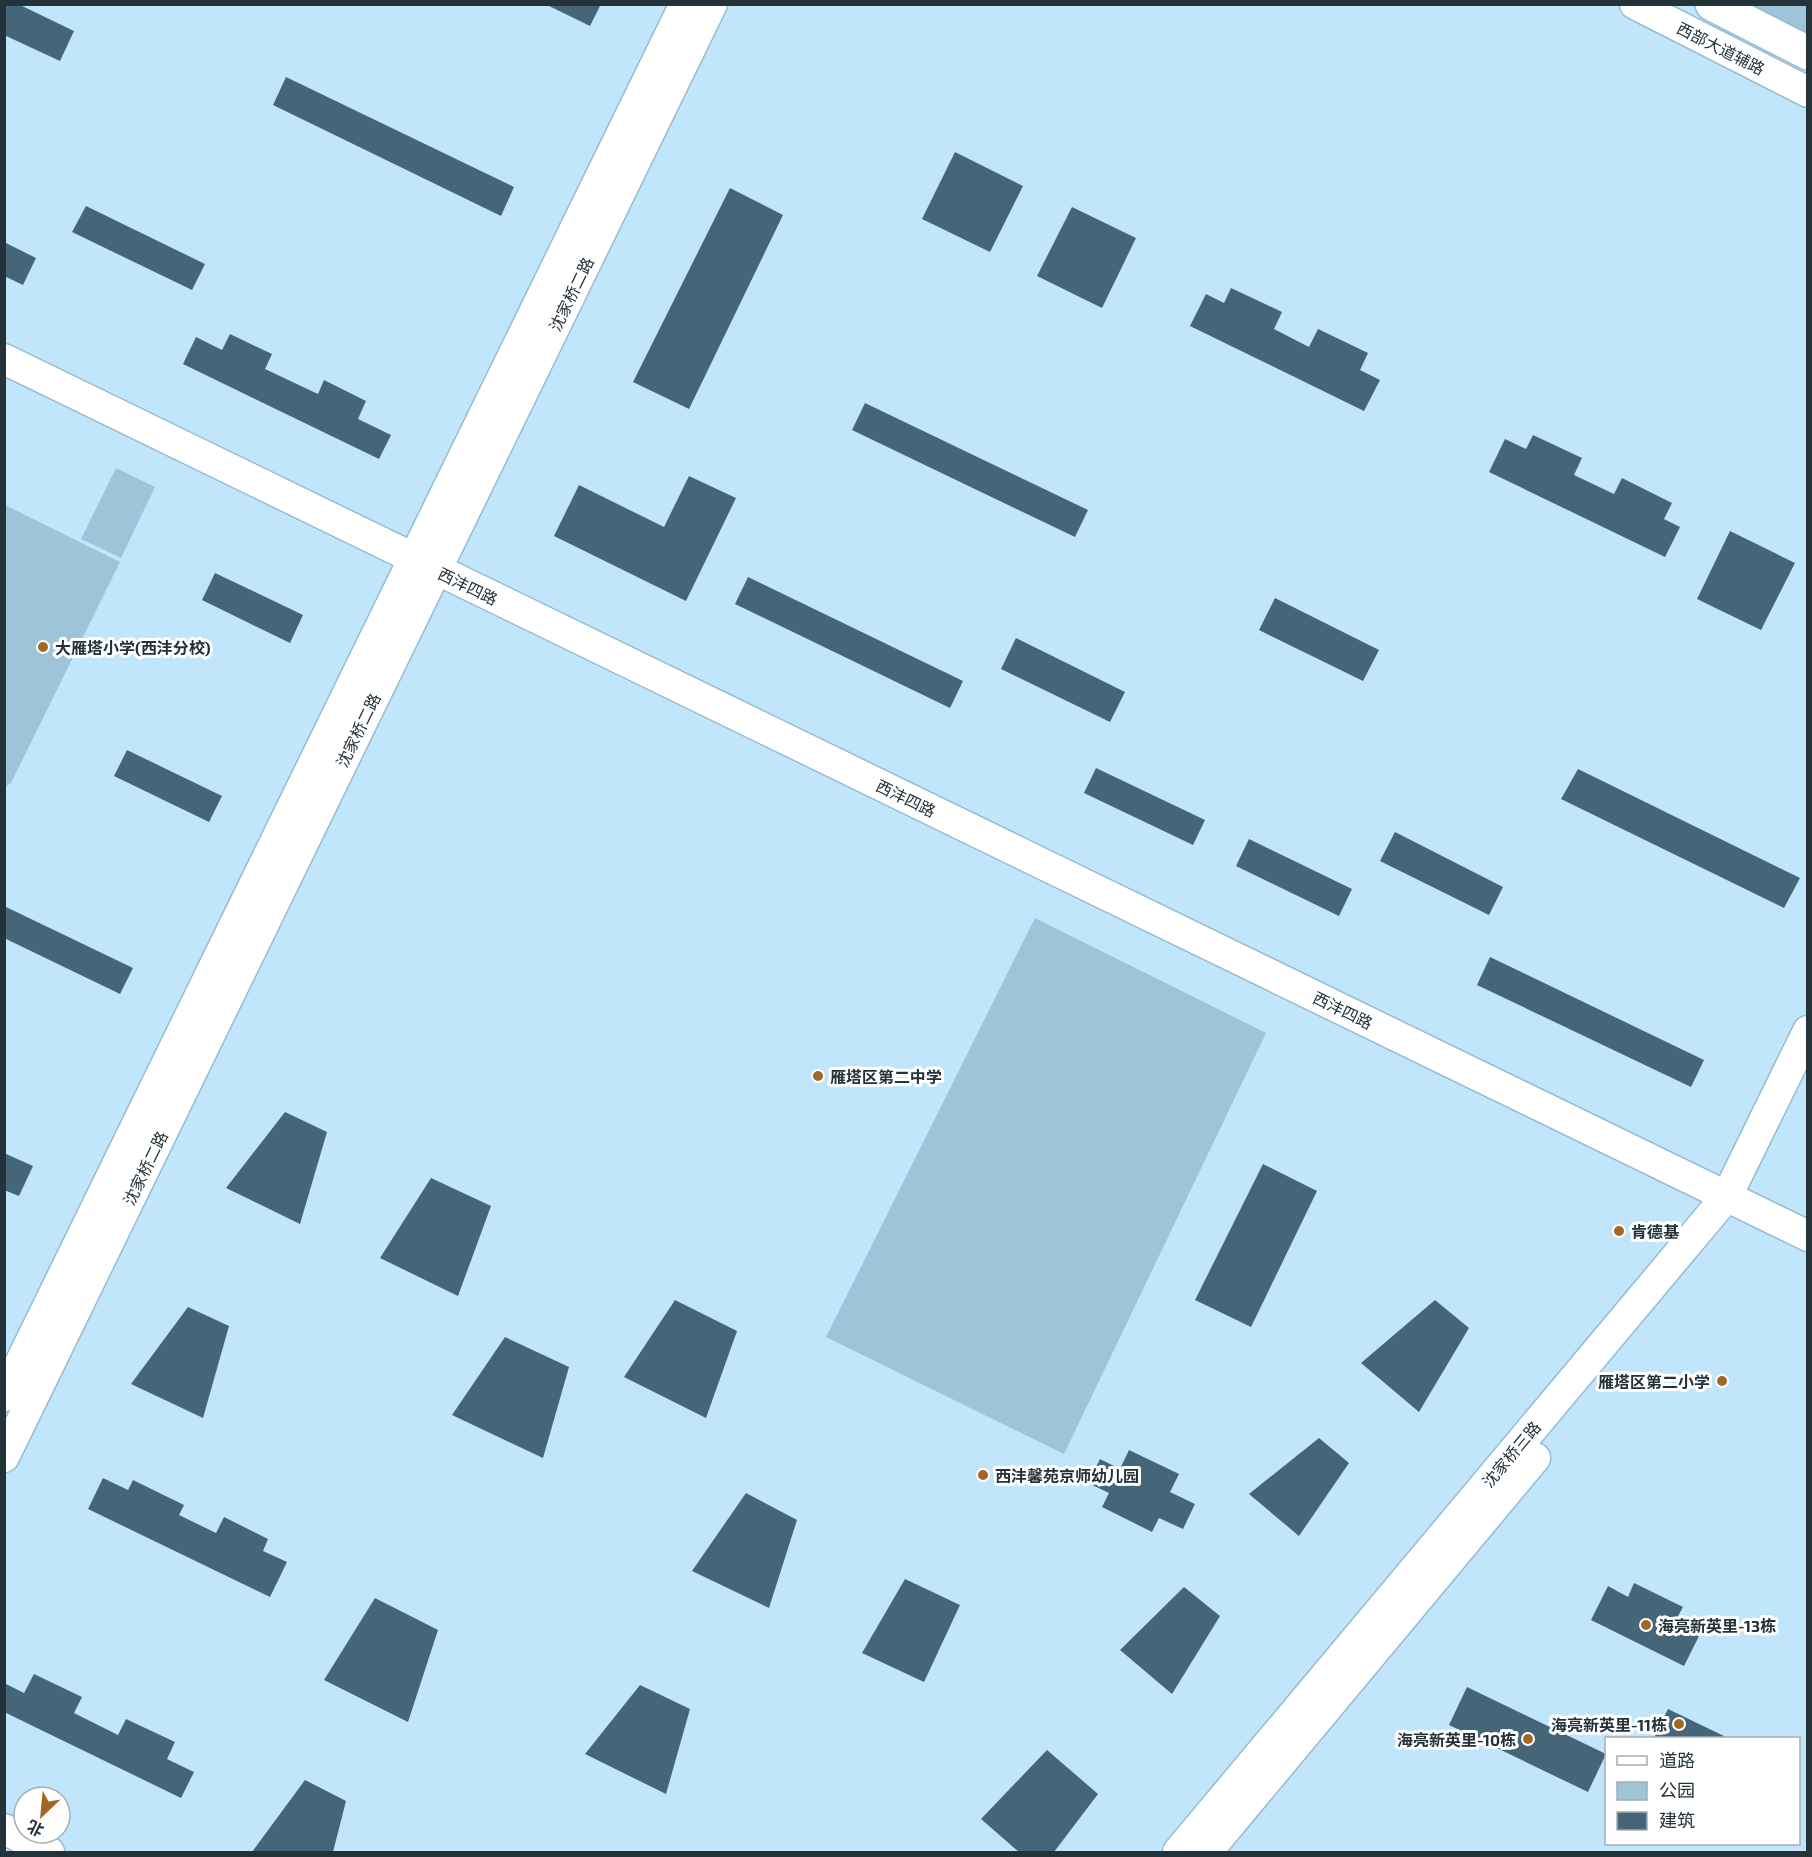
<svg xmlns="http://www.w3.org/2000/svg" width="1812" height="1857" font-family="'Exo 2','Noto Sans SC',sans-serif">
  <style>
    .green { fill: #9ec4da }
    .building { fill: #456678 }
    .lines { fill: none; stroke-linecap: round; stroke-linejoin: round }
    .minor-casing { stroke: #97bbd0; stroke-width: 33 }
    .major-casing { stroke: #97bbd0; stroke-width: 36 }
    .minor { stroke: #fff; stroke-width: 30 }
    .major { stroke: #fff; stroke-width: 33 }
    .poi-dot { fill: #a16726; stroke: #fff; stroke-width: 2 }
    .labels { text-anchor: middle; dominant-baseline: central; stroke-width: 6; stroke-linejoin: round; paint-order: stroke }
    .street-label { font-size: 16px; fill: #24323a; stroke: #fff }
    .poi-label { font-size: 16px; font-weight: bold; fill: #24323a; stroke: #fff; text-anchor: start }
  </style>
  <rect width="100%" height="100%" fill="#c1e6fc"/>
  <path class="green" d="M1749 5H1807V34Z
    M116 468 155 487 121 558 81 539Z
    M5 505 120 562 11 783 5 787Z
    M1035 918 1266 1033 1064 1454 826 1337Z"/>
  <path class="building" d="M4 4H18L74 31 60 61 4 35Z
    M545 4H601L590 26Z
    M286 77 514 187 501 216 273 105Z
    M955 152 1023 186 990 252 922 219Z
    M730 188 783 215 689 409 633 382Z
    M86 206 205 264 192 290 72 232Z
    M1072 207 1136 238 1102 308 1037 276Z
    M4 242 36 258 23 285 4 276Z
    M1231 288 1282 312 1274 329 1309 347 1318 329 1368 353 1360 370 1380 380 1364 411 1190 326 1206 294 1224 303Z
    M230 334 272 354 265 369 318 394 324 380 366 401 358 419 391 435 379 459 183 364 196 337 222 350Z
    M865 403 1088 510 1075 537 852 430Z
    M1533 435 1582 458 1574 475 1614 494 1622 478 1672 503 1664 519 1680 527 1665 557 1489 472 1505 439 1526 449Z
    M689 476 736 498 686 601 554 536 579 485 664 527Z
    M1730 531 1795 563 1761 630 1697 599Z
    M215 573 303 615 290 643 202 600Z
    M748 577 963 681 950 708 735 604Z
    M1275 598 1379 650 1363 681 1259 630Z
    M1016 638 1125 692 1110 722 1001 669Z
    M127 750 222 796 209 822 114 776Z
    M1096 768 1205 820 1193 845 1084 793Z
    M1578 769 1800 878 1784 908 1561 799Z
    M1395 832 1503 887 1489 915 1380 861Z
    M1249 839 1352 889 1339 916 1236 866Z
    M4 906 133 968 120 994 4 938Z
    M1490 957 1704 1060 1691 1087 1477 985Z
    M285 1112 327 1132 300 1224 226 1188Z
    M4 1153 33 1166 19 1196 4 1190Z
    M1263 1164 1317 1191 1251 1327 1195 1300Z
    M431 1178 491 1206 458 1296 380 1258Z
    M675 1300 737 1331 706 1418 624 1377Z
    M1435 1300 1469 1328 1419 1412 1361 1363Z
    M188 1307 229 1326 203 1418 131 1384Z
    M505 1337 569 1367 543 1458 452 1415Z
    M1319 1438 1349 1463 1299 1536 1249 1494Z
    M1129 1450 1179 1474 1170 1492 1195 1504 1183 1529 1159 1518 1152 1532 1102 1507 1109 1493 1088 1483 1100 1459 1120 1469Z
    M103 1478 128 1490 133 1480 184 1505 179 1515 216 1533 224 1517 268 1539 263 1551 287 1562 270 1597 88 1509Z
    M746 1493 797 1520 769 1608 692 1571Z
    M905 1579 960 1605 924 1682 862 1653Z
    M1634 1583 1683 1607 1677 1618 1702 1630 1684 1666 1591 1620 1608 1586 1628 1597Z
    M1184 1587 1220 1616 1172 1694 1120 1650Z
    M375 1598 438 1630 408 1722 324 1680Z
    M34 1674 82 1697 74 1713 118 1735 126 1719 175 1742 167 1759 194 1772 181 1798 4 1712V1683L24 1693Z
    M640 1685 690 1709 666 1794 585 1754Z
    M1467 1687 1606 1754 1588 1792 1449 1725Z
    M1668 1709 1728 1738H1654Z
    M1047 1750 1098 1794 1054 1852H1019L981 1819Z
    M305 1780 346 1801 333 1852H252Z"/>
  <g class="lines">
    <defs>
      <path id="minor" d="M1635 4 1808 92
        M4 359 1808 1236
        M4 1396 685 4
        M4 1457 712 4
        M4 1829 49 1852
        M1178 1852 1727 1196 1808 1031
        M1207 1852 1535 1458"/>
      <path id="major" d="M1712 4 1808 53"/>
    </defs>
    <use href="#minor" class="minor-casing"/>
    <use href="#major" class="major-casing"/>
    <use href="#minor" class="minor"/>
    <use href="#major" class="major"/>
  </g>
  <g class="poi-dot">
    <circle cx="43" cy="647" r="6"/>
    <circle cx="818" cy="1076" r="6"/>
    <circle cx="1619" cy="1231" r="6"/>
    <circle cx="1722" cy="1381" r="6"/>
    <circle cx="983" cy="1475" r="6"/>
    <circle cx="1646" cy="1625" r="6"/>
    <circle cx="1679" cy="1724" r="6"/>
    <circle cx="1528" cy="1739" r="6"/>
  </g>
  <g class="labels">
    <g class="street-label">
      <text transform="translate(1721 48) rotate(27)">西部大道辅路</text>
      <text transform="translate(571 294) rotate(-64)">沈家桥二路</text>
      <text transform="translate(468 586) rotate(26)">西沣四路</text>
      <text transform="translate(358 730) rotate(-64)">沈家桥二路</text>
      <text transform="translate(906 798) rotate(26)">西沣四路</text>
      <text transform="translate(1343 1010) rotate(26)">西沣四路</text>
      <text transform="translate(145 1168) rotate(-64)">沈家桥二路</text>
      <text transform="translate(1511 1454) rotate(-50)">沈家桥三路</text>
    </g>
    <g class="poi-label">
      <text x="55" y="647">大雁塔小学(西沣分校)</text>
      <text x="830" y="1076">雁塔区第二中学</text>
      <text x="1631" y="1231">肯德基</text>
      <text x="1710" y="1381" text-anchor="end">雁塔区第二小学</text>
      <text x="995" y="1475">西沣馨苑京师幼儿园</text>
      <text x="1658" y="1625">海亮新英里-13栋</text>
      <text x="1667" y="1724" text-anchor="end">海亮新英里-11栋</text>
      <text x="1516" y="1739" text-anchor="end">海亮新英里-10栋</text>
    </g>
  </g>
  <rect width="1812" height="1857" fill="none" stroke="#24323a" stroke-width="12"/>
  <rect x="1605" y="1737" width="195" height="108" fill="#ffffff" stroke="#a7adb0" stroke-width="1.5"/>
  <rect x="1617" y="1756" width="30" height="9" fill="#ffffff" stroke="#a7adb0" stroke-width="1.5"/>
  <text x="1659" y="1767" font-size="18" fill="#24323a">道路</text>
  <rect x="1617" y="1782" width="30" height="18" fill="#9ec4da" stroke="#a7adb0" stroke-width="1.5"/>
  <text x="1659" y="1797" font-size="18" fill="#24323a">公园</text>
  <rect x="1617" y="1812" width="30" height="18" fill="#456678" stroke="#a7adb0" stroke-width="1.5"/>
  <text x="1659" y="1827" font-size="18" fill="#24323a">建筑</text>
  <g transform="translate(42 1815) rotate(206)"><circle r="28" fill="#ffffff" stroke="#a7adb0" stroke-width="1.5"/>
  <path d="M0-4.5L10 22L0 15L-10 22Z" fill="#a16726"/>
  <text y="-9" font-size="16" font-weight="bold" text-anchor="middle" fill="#24323a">北</text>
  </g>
</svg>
